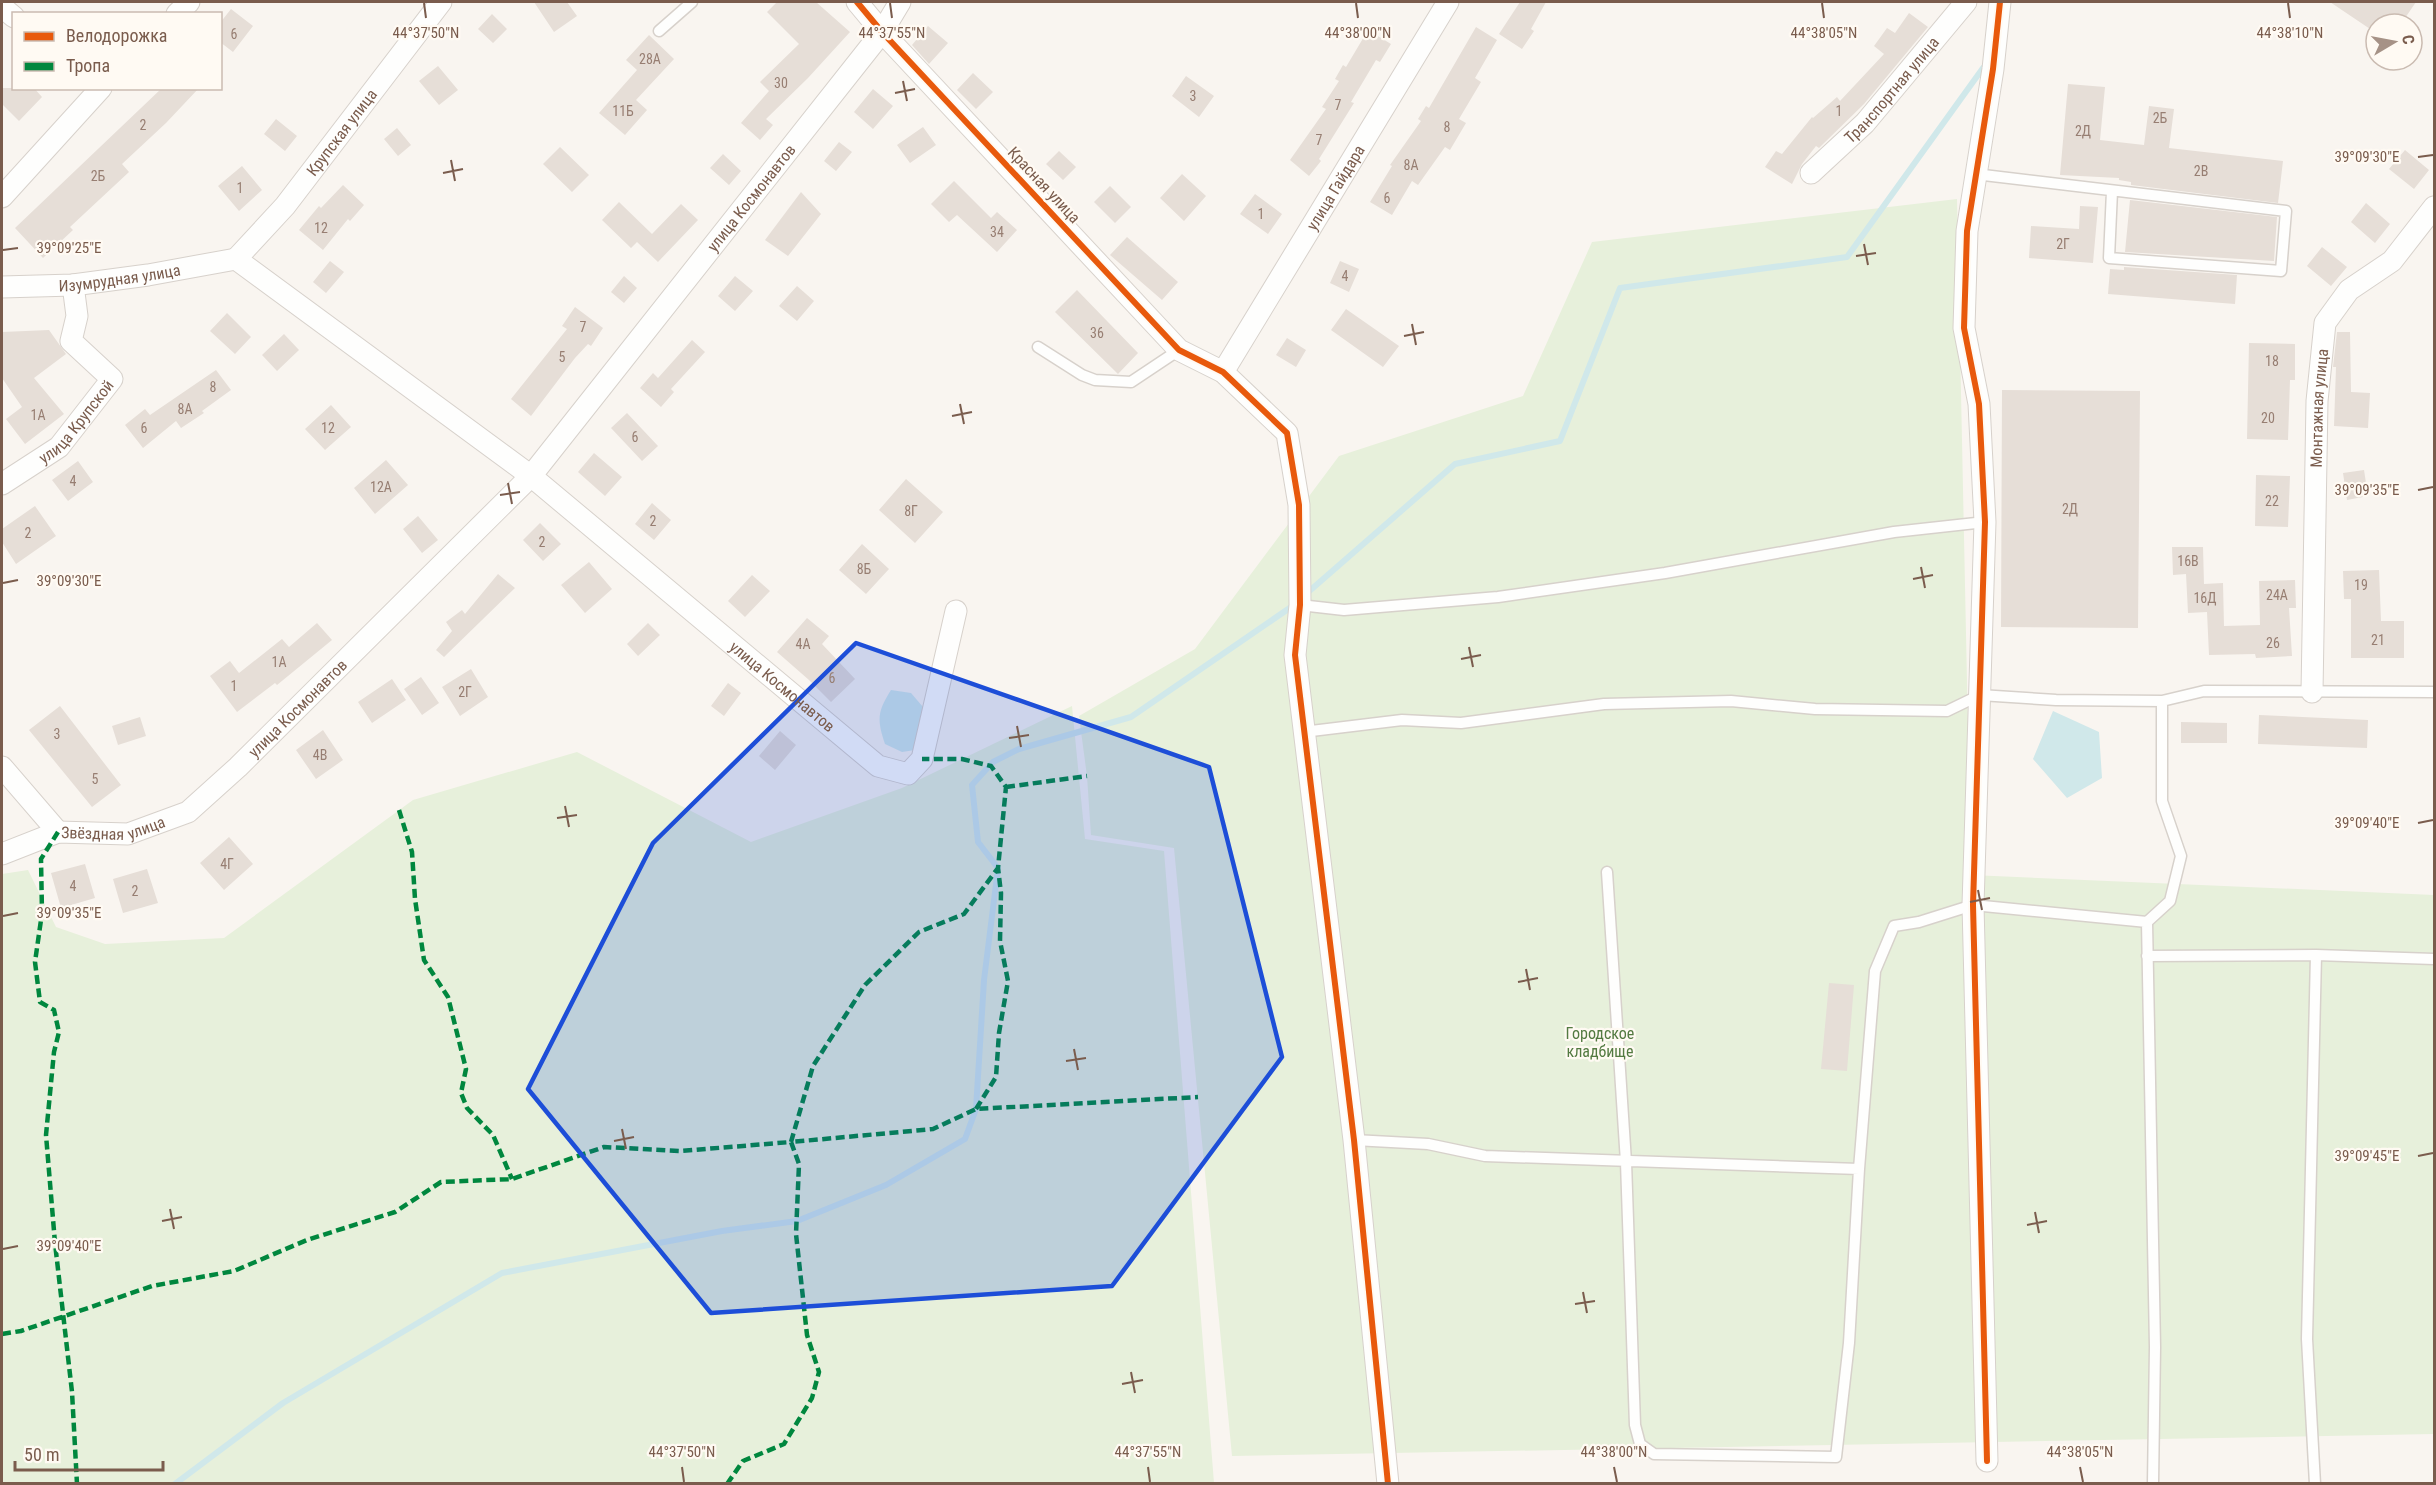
<svg xmlns="http://www.w3.org/2000/svg" width="2436" height="1485" font-family="'Roboto Condensed',sans-serif">
  <style>
    .green { fill: #e7f0db }
    .water { fill: #d0e8ea }
    .lines { fill: none; stroke-linecap: round; stroke-linejoin: round }
    .stream { stroke: #d0e8ea; stroke-width: 6 }
    .building { fill: #e6ded7 }
    .service-casing { stroke: #d7d1cb; stroke-width: 13 }
    .minor-casing { stroke: #d7d1cb; stroke-width: 23 }
    .service { stroke: #fefefd; stroke-width: 10 }
    .minor { stroke: #fefefd; stroke-width: 21 }
    .quiet { stroke: #00873e; stroke-width: 4.5; stroke-dasharray: 9 4.5; stroke-linecap: butt }
    .cycleway-casing { stroke: #fffaf3; stroke-width: 10 }
    .cycleway { stroke: #e8590c; stroke-width: 6 }
    .marked { fill: #1d4ed8; fill-opacity: 0.2; stroke: #1d4ed8; stroke-width: 4.5; stroke-linejoin: round }
    .ticks { fill: none; stroke: #7a5c4d; stroke-width: 2 }
    .labels { text-anchor: middle; dominant-baseline: central; stroke-width: 4.5; stroke-linejoin: round; paint-order: stroke }
    .number-label { font-size: 14px; fill: #977e72 }
    .street-label { font-size: 16px; fill: #7a5c4d; stroke: #fffaf3 }
    .park-label { font-size: 16px; fill: #537a41; stroke: #fffaf3 }
    .ticks-label { font-size: 15px; text-anchor: middle; fill: #7a5c4d; stroke: #fffaf3; stroke-width: 4.5; stroke-linejoin: round; paint-order: stroke }
  </style>
  <rect width="100%" height="100%" fill="#f9f5f0"/>
  <path class="green" d="M1957 199 1971 875 2434 895V1434L1232 1456 1174 848 1091 835 1087 776 1079 716 1195 649 1339 456 1523 396 1592 242Z
    M1072 706 1085 839 1164 851 1214 1483H2V874L28 870 56 927 105 944 224 938 413 800 577 752 751 842 902 788Z"/>
  <path class="water" d="M891 690 911 693 923 707 915 750 902 752 885 744C877 720 877 712 891 690Z
    M2053 711 2099 732 2102 778 2067 798 2033 759Z"/>
  <g class="lines">
    <path class="stream" d="M1306 594 1455 464 1560 441 1620 288 1847 257 1983 68
      M175 1484 283 1403 502 1273 722 1231 797 1221 886 1185 965 1139 976 1109 984 980 998 868 978 842 972 785 993 762 1019 749 1131 717 1294 605"/>
  </g>
  <path class="building" d="M534 2H567L577 16 554 32Z
    M777 2H816L850 32 808 78 766 119 773 125 760 140 741 123 769 91 760 82 799 44 767 12Z
    M1520 2H1546L1531 29 1534 31 1522 49 1499 34Z
    M2330 2H2416L2401 24H2376V33Z
    M231 9 253 26 233 52 220 42V23Z
    M1909 13 1928 27 1864 104 1819 148 1816 146 1802 164 1792 184 1765 167 1776 151 1782 154 1812 117 1813 118 1837 97 1840 101 1884 54 1874 46 1887 28 1895 33Z
    M492 14 507 29 493 43 478 29Z
    M928 26 948 43 929 64 912 45Z
    M1476 27 1497 40 1475 78 1481 82 1459 119 1466 123 1450 150 1445 147 1418 185 1412 181 1392 215 1370 202 1392 166 1390 165 1421 121 1418 119 1426 106 1429 108Z
    M1368 30 1391 44 1380 62 1376 60 1351 102 1354 103 1319 159 1321 161 1309 176 1290 160 1326 109 1322 107 1339 81 1335 79 1343 65 1346 67Z
    M649 35 674 59 636 100 647 110 625 135 599 113 637 70 626 60Z
    M438 66 458 90 439 105 419 81Z
    M973 73 993 92 976 109 957 90Z
    M1186 76 1214 96 1199 117 1172 96Z
    M2068 84 2105 87 2100 140 2144 145 2149 106 2174 109 2169 148 2283 161 2278 203 2131 185V182L2119 180V178L2060 175Z
    M2 88H34L42 97 19 121 2 104Z
    M162 88H199L166 123 122 164 129 172 70 227 73 230 43 258 15 228Z
    M873 89 893 106 873 129 854 112Z
    M276 119 297 136 285 151 264 134Z
    M923 127 936 145 910 163 897 145Z
    M397 128 411 145 398 156 384 139Z
    M839 142 852 152 836 171 824 161Z
    M560 147 589 175 572 192 543 164Z
    M2405 150 2429 170 2414 189 2389 169Z
    M1059 151 1076 167 1063 180 1046 164Z
    M723 154 741 171 729 185 710 168Z
    M242 166 262 190 239 211 218 186Z
    M1182 174 1206 196 1184 221 1160 198Z
    M954 181 991 218 997 212 1017 230 997 252 957 215 949 222 931 204Z
    M343 185 364 205 350 221 348 219 323 250 299 230 319 206 321 208Z
    M1110 186 1131 207 1115 223 1094 202Z
    M801 192 821 214 788 256 765 240Z
    M1255 194 1282 214 1268 234 1240 214Z
    M2130 200 2277 217 2274 261 2125 252Z
    M619 202 652 234 681 204 698 220 658 262 637 242 631 248 602 220Z
    M2366 203 2390 224 2375 243 2351 222Z
    M2080 206 2098 207 2093 263 2029 258 2031 226 2079 229Z
    M1127 237 1178 282 1162 300 1110 255Z
    M2322 247 2347 267 2331 286 2307 266Z
    M330 261 344 272 326 293 313 282Z
    M1340 261 1359 269 1349 292 1330 283Z
    M2124 267 2237 275 2235 304 2108 294 2110 269 2124 270Z
    M624 276 637 288 624 303 611 292Z
    M735 276 753 291 735 311 718 296Z
    M797 286 814 301 797 321 779 306Z
    M1077 290 1138 353 1118 374 1055 312Z
    M575 307 603 328 591 346 588 344 575 358 531 416 511 399 567 329 562 326Z
    M1346 309 1399 346 1383 367 1331 330Z
    M227 313 251 337 235 354 210 331Z
    M49 330 66 354 34 378 64 414 25 444 6 419 22 407 2 378V332Z
    M2337 332H2350L2351 392 2370 393 2368 428 2334 426 2336 367H2333Z
    M284 334 299 350 277 371 262 355Z
    M1287 338 1306 350 1296 367 1276 355Z
    M692 340 705 352 671 389 674 392 661 407 640 388 653 373 658 378Z
    M2249 343 2295 344V380H2290L2288 440 2247 439Z
    M216 370 231 390 202 411 204 413 181 428 176 421 143 448 125 425 145 409 150 415Z
    M2002 390 2140 391 2138 628 2001 627Z
    M331 405 351 427 325 450 305 429Z
    M627 413 658 446 642 461 611 428Z
    M594 453 622 477 605 496 578 472Z
    M386 460 408 485 375 514 354 488Z
    M78 461 93 482 68 501 52 480Z
    M2364 470 2368 496 2347 500 2343 473Z
    M2256 475 2290 476 2288 527 2255 526Z
    M906 479 943 512 915 543 879 510Z
    M652 503 671 520 654 540 635 524Z
    M35 506 56 536 16 564 2 542V529Z
    M418 516 438 540 422 553 403 529Z
    M540 523 561 544 543 561 523 540Z
    M862 544 889 569 866 594 839 570Z
    M2172 547H2203L2204 584 2223 583 2224 626 2260 625 2259 581 2295 580 2296 608H2289L2292 656 2256 658 2255 654 2209 655 2207 612 2188 613 2186 574 2173 575Z
    M589 562 612 589 585 613 561 585Z
    M2379 570 2381 621H2404V658H2351V599H2344L2343 571Z
    M498 574 515 588 444 657 436 650 452 631 446 622 462 610 465 614Z
    M752 575 770 591 745 617 728 601Z
    M807 618 829 636 822 644 855 679 831 702 809 680 777 652Z
    M317 623 332 640 277 685 275 683 237 712 210 676 230 661 239 673 282 639 289 647Z
    M648 623 660 635 638 656 627 644Z
    M471 669 488 697 460 716 442 687Z
    M421 677 439 703 422 715 404 689Z
    M392 679 406 700 372 723 358 702Z
    M728 683 741 693 724 716 711 706Z
    M60 706 121 785 92 807 29 730Z
    M2259 715 2368 720 2367 748 2258 744Z
    M140 717 146 736 118 745 112 726Z
    M2181 722 2227 723V743H2181Z
    M323 730 343 760 316 779 296 750Z
    M780 731 796 745 775 770 759 756Z
    M229 837 253 864 224 890 200 863Z
    M85 864 95 898 61 908 51 873Z
    M147 869 158 903 123 913 113 879Z
    M1829 983 1854 985 1847 1071 1821 1069Z"/>
  <g class="lines">
    <defs>
      <path id="service" d="M659 31 692 2
        M1975 174 2286 211 2281 271 2109 258 2112 191
        M1038 347 1082 375 1095 380 1131 382 1179 350
        M1300 605 1344 610 1498 597 1665 573 1894 532 1985 522
        M2162 701 2204 691 2434 692
        M1303 732 1402 720 1461 723 1604 704 1731 701 1815 709 1947 711 1980 695 2056 700 2162 701V801L2181 856 2170 901 2147 922 1973 905 1919 922 1894 926 1875 971 1859 1169 1849 1343 1836 1457 1654 1454 1640 1444 1635 1425 1626 1162 1607 872
        M2147 922 2155 1347 2153 1483
        M2147 956 2316 955 2434 959
        M1354 1140 1428 1144 1485 1156 1859 1169
        M2315 1484 2307 1339 2316 955"/>
      <g id="minor">
        <path d="M857 2 882 32 1179 350 1223 372 1287 433 1299 505 1300 605 1295 655 1354 1140 1388 1484"/>
        <path d="M2 7 14 17"/>
        <path d="M177 14 189 2"/>
        <path id="s1" d="M1811 173 1865 123 1966 2"/>
        <path d="M2 197 101 88"/>
        <path id="s2" d="M236 259 531 476 878 766 908 774 922 759 956 611"/>
        <path id="s3" d="M236 259 285 206 441 2"/>
        <path id="s4" d="M2 287 73 285 148 275 236 259"/>
        <path id="s5" d="M1223 372 1448 2"/>
        <path id="s6" d="M2 484 59 447 112 379 71 341 77 316 73 285"/>
        <path id="s7" d="M2312 692 2317 401 2325 323 2349 290 2392 261 2434 207"/>
        <path d="M2 767 58 832"/>
        <path id="s8" d="M2 854 58 832 128 834 188 812 238 767 531 476 882 32 900 2"/>
        <path d="M1987 1461 1973 905 1985 522 1979 404 1964 328 1967 231 1993 69 2000 2"/>
      </g>
    </defs>
    <use href="#service" class="service-casing"/>
    <use href="#minor" class="minor-casing"/>
    <use href="#service" class="service"/>
    <use href="#minor" class="minor"/>
    <path class="quiet" d="M1006 787 1087 776
      M399 810 412 852 415 899 424 960 448 997 466 1069 461 1093 467 1108 493 1135 512 1179
      M58 832 41 859 42 913 35 962 40 1002 54 1010 59 1032 54 1052 46 1135 55 1243 72 1392 77 1484
      M976 1109 996 1077 999 1033 1008 981 1000 941 1001 893 998 868
      M2 1334 21 1331 152 1286 234 1271 307 1240 395 1212 441 1182 512 1179 604 1147 681 1151 791 1142 813 1066 865 985 919 932 964 914 998 868 1006 787 991 766 962 759H922
      M727 1484 743 1461 784 1444 812 1398 819 1372 807 1335 796 1234 799 1164 791 1142 933 1129 976 1109 1198 1097"/>
    <defs>
      <path id="cycleway" d="M857 2 882 32 1179 350 1223 372 1287 433 1299 505 1300 605 1295 655 1354 1140 1388 1484
        M1987 1461 1973 905 1985 522 1979 404 1964 328 1967 231 1993 69 2000 2"/>
    </defs>
    <use href="#cycleway" class="cycleway-casing"/>
    <use href="#cycleway" class="cycleway"/>
  </g>
  <path class="marked" d="M856 643 1209 767 1282 1057 1112 1286 711 1313 528 1089 653 843Z"/>
  <path class="ticks" d="M424 3 426 18M890 3 892 18M1356 3 1358 18M1822 3 1824 18M2288 3 2290 18M903 81 907 101M895 93 915 89M2418 157 2433 155M451 160 455 181M443 173 463 169M1864 244 1868 265M3 250 18 248M1856 256 1876 253M1412 324 1416 345M1404 336 1424 332M960 404 964 424M952 416 972 412M508 483 512 504M2418 490 2433 487M500 495 520 492M1921 567 1925 588M1913 579 1933 575M3 583 18 580M1469 647 1473 667M1461 659 1481 655M1017 726 1021 747M1009 738 1029 735M565 806 569 827M557 818 577 815M2418 823 2433 820M1978 890 1982 910M1970 902 1990 898M3 916 18 913M1526 969 1530 990M1518 982 1538 978M1074 1049 1078 1070M1066 1061 1086 1058M622 1129 626 1149M614 1141 634 1137M2418 1156 2433 1153M170 1209 174 1229M2035 1212 2039 1233M162 1221 182 1217M2027 1225 2047 1221M3 1249 18 1246M1583 1292 1587 1313M1575 1304 1595 1301M1131 1372 1135 1393M1122 1384 1143 1380M682 1467 684 1482M1148 1467 1150 1482M1614 1467 1617 1482M2080 1467 2083 1482"/>
  <g class="labels">
    <g class="number-label">
      <text x="234" y="34">6</text>
      <text x="650" y="59">28А</text>
      <text x="781" y="83">30</text>
      <text x="1193" y="96">3</text>
      <text x="1338" y="105">7</text>
      <text x="623" y="111">11Б</text>
      <text x="1839" y="111">1</text>
      <text x="2160" y="118">2Б</text>
      <text x="143" y="125">2</text>
      <text x="1447" y="127">8</text>
      <text x="2083" y="131">2Д</text>
      <text x="1319" y="140">7</text>
      <text x="1411" y="165">8А</text>
      <text x="2201" y="171">2В</text>
      <text x="98" y="176">2Б</text>
      <text x="240" y="188">1</text>
      <text x="1387" y="198">6</text>
      <text x="1261" y="214">1</text>
      <text x="321" y="228">12</text>
      <text x="997" y="232">34</text>
      <text x="2063" y="244">2Г</text>
      <text x="1345" y="276">4</text>
      <text x="583" y="327">7</text>
      <text x="1097" y="333">36</text>
      <text x="562" y="357">5</text>
      <text x="2272" y="361">18</text>
      <text x="213" y="387">8</text>
      <text x="185" y="409">8А</text>
      <text x="38" y="415">1А</text>
      <text x="2268" y="418">20</text>
      <text x="144" y="428">6</text>
      <text x="328" y="428">12</text>
      <text x="635" y="437">6</text>
      <text x="73" y="481">4</text>
      <text x="381" y="487">12А</text>
      <text x="2272" y="501">22</text>
      <text x="2070" y="509">2Д</text>
      <text x="911" y="511">8Г</text>
      <text x="653" y="521">2</text>
      <text x="28" y="533">2</text>
      <text x="542" y="542">2</text>
      <text x="2188" y="561">16В</text>
      <text x="864" y="569">8Б</text>
      <text x="2361" y="585">19</text>
      <text x="2277" y="595">24А</text>
      <text x="2205" y="598">16Д</text>
      <text x="2378" y="640">21</text>
      <text x="2273" y="643">26</text>
      <text x="803" y="644">4А</text>
      <text x="279" y="662">1А</text>
      <text x="832" y="678">6</text>
      <text x="234" y="686">1</text>
      <text x="465" y="692">2Г</text>
      <text x="57" y="734">3</text>
      <text x="320" y="755">4В</text>
      <text x="95" y="779">5</text>
      <text x="227" y="864">4Г</text>
      <text x="73" y="886">4</text>
      <text x="135" y="891">2</text>
    </g>
    <g class="street-label">
      <text stroke="none"><textPath href="#s1" startOffset="116">Транспортная улица</textPath></text>
      <text stroke="none"><textPath href="#s3" startOffset="165">Крупская улица</textPath></text>
      <text transform="translate(1044 185) rotate(47)">Красная улица</text>
      <text stroke="none"><textPath href="#s5" startOffset="216">улица Гайдара</textPath></text>
      <text stroke="none"><textPath href="#s8" startOffset="1029">улица Космонавтов</textPath></text>
      <text stroke="none"><textPath href="#s4" startOffset="118">Изумрудная улица</textPath></text>
      <text stroke="none"><textPath href="#s7" startOffset="284">Монтажная улица</textPath></text>
      <text stroke="none"><textPath href="#s6" startOffset="98">улица Крупской</textPath></text>
      <text stroke="none"><textPath href="#s2" startOffset="694">улица Космонавтов</textPath></text>
      <text stroke="none"><textPath href="#s8" startOffset="345">улица Космонавтов</textPath></text>
      <text stroke="none"><textPath href="#s8" startOffset="116">Звёздная улица</textPath></text>
    </g>
    <g class="park-label">
      <text x="1600" y="1033">Городское<tspan x="1600" dy="18">кладбище</tspan></text>
    </g>
  </g>
  <g class="ticks-label">
    <text x="2290" y="38">44°38'10"N</text>
    <text x="426" y="38">44°37'50"N</text>
    <text x="892" y="38">44°37'55"N</text>
    <text x="1358" y="38">44°38'00"N</text>
    <text x="1824" y="38">44°38'05"N</text>
    <text x="2367" y="162">39°09'30"E</text>
    <text x="69" y="253">39°09'25"E</text>
    <text x="2367" y="495">39°09'35"E</text>
    <text x="69" y="586">39°09'30"E</text>
    <text x="2367" y="828">39°09'40"E</text>
    <text x="69" y="918">39°09'35"E</text>
    <text x="2367" y="1161">39°09'45"E</text>
    <text x="69" y="1251">39°09'40"E</text>
    <text x="682" y="1457">44°37'50"N</text>
    <text x="1148" y="1457">44°37'55"N</text>
    <text x="1614" y="1457">44°38'00"N</text>
    <text x="2080" y="1457">44°38'05"N</text>
  </g>
  <rect width="2436" height="1485" fill="none" stroke="#7a5c4d" stroke-width="6"/>
  <rect x="12" y="12" width="210" height="78" fill="#fffaf3" stroke="#cabbb1" stroke-width="1.5"/>
  <rect x="24" y="32" width="30" height="9" fill="#e8590c" stroke="#cabbb1" stroke-width="1.5"/>
  <text x="66" y="42" font-size="18" fill="#7a5c4d">Велодорожка</text>
  <rect x="24" y="62" width="30" height="9" fill="#00873e" stroke="#cabbb1" stroke-width="1.5"/>
  <text x="66" y="72" font-size="18" fill="#7a5c4d">Тропа</text>
  <g transform="translate(2394 42) rotate(80)"><circle r="28" fill="#fffaf3" stroke="#cabbb1" stroke-width="1.5"/>
  <path d="M0-4.5L10 22L0 15L-10 22Z" fill="#a69286"/>
  <text y="-9" font-size="16" font-weight="bold" text-anchor="middle" fill="#7a5c4d">С</text>
  </g>
  <path d="M15 1461v9h148v-9" fill="none" stroke="#7a5c4d" stroke-width="3"/>
  <text x="24" y="1461" font-size="18" fill="#7a5c4d" stroke="#fffaf3" stroke-width="4.5" paint-order="stroke">50 m</text>
</svg>
